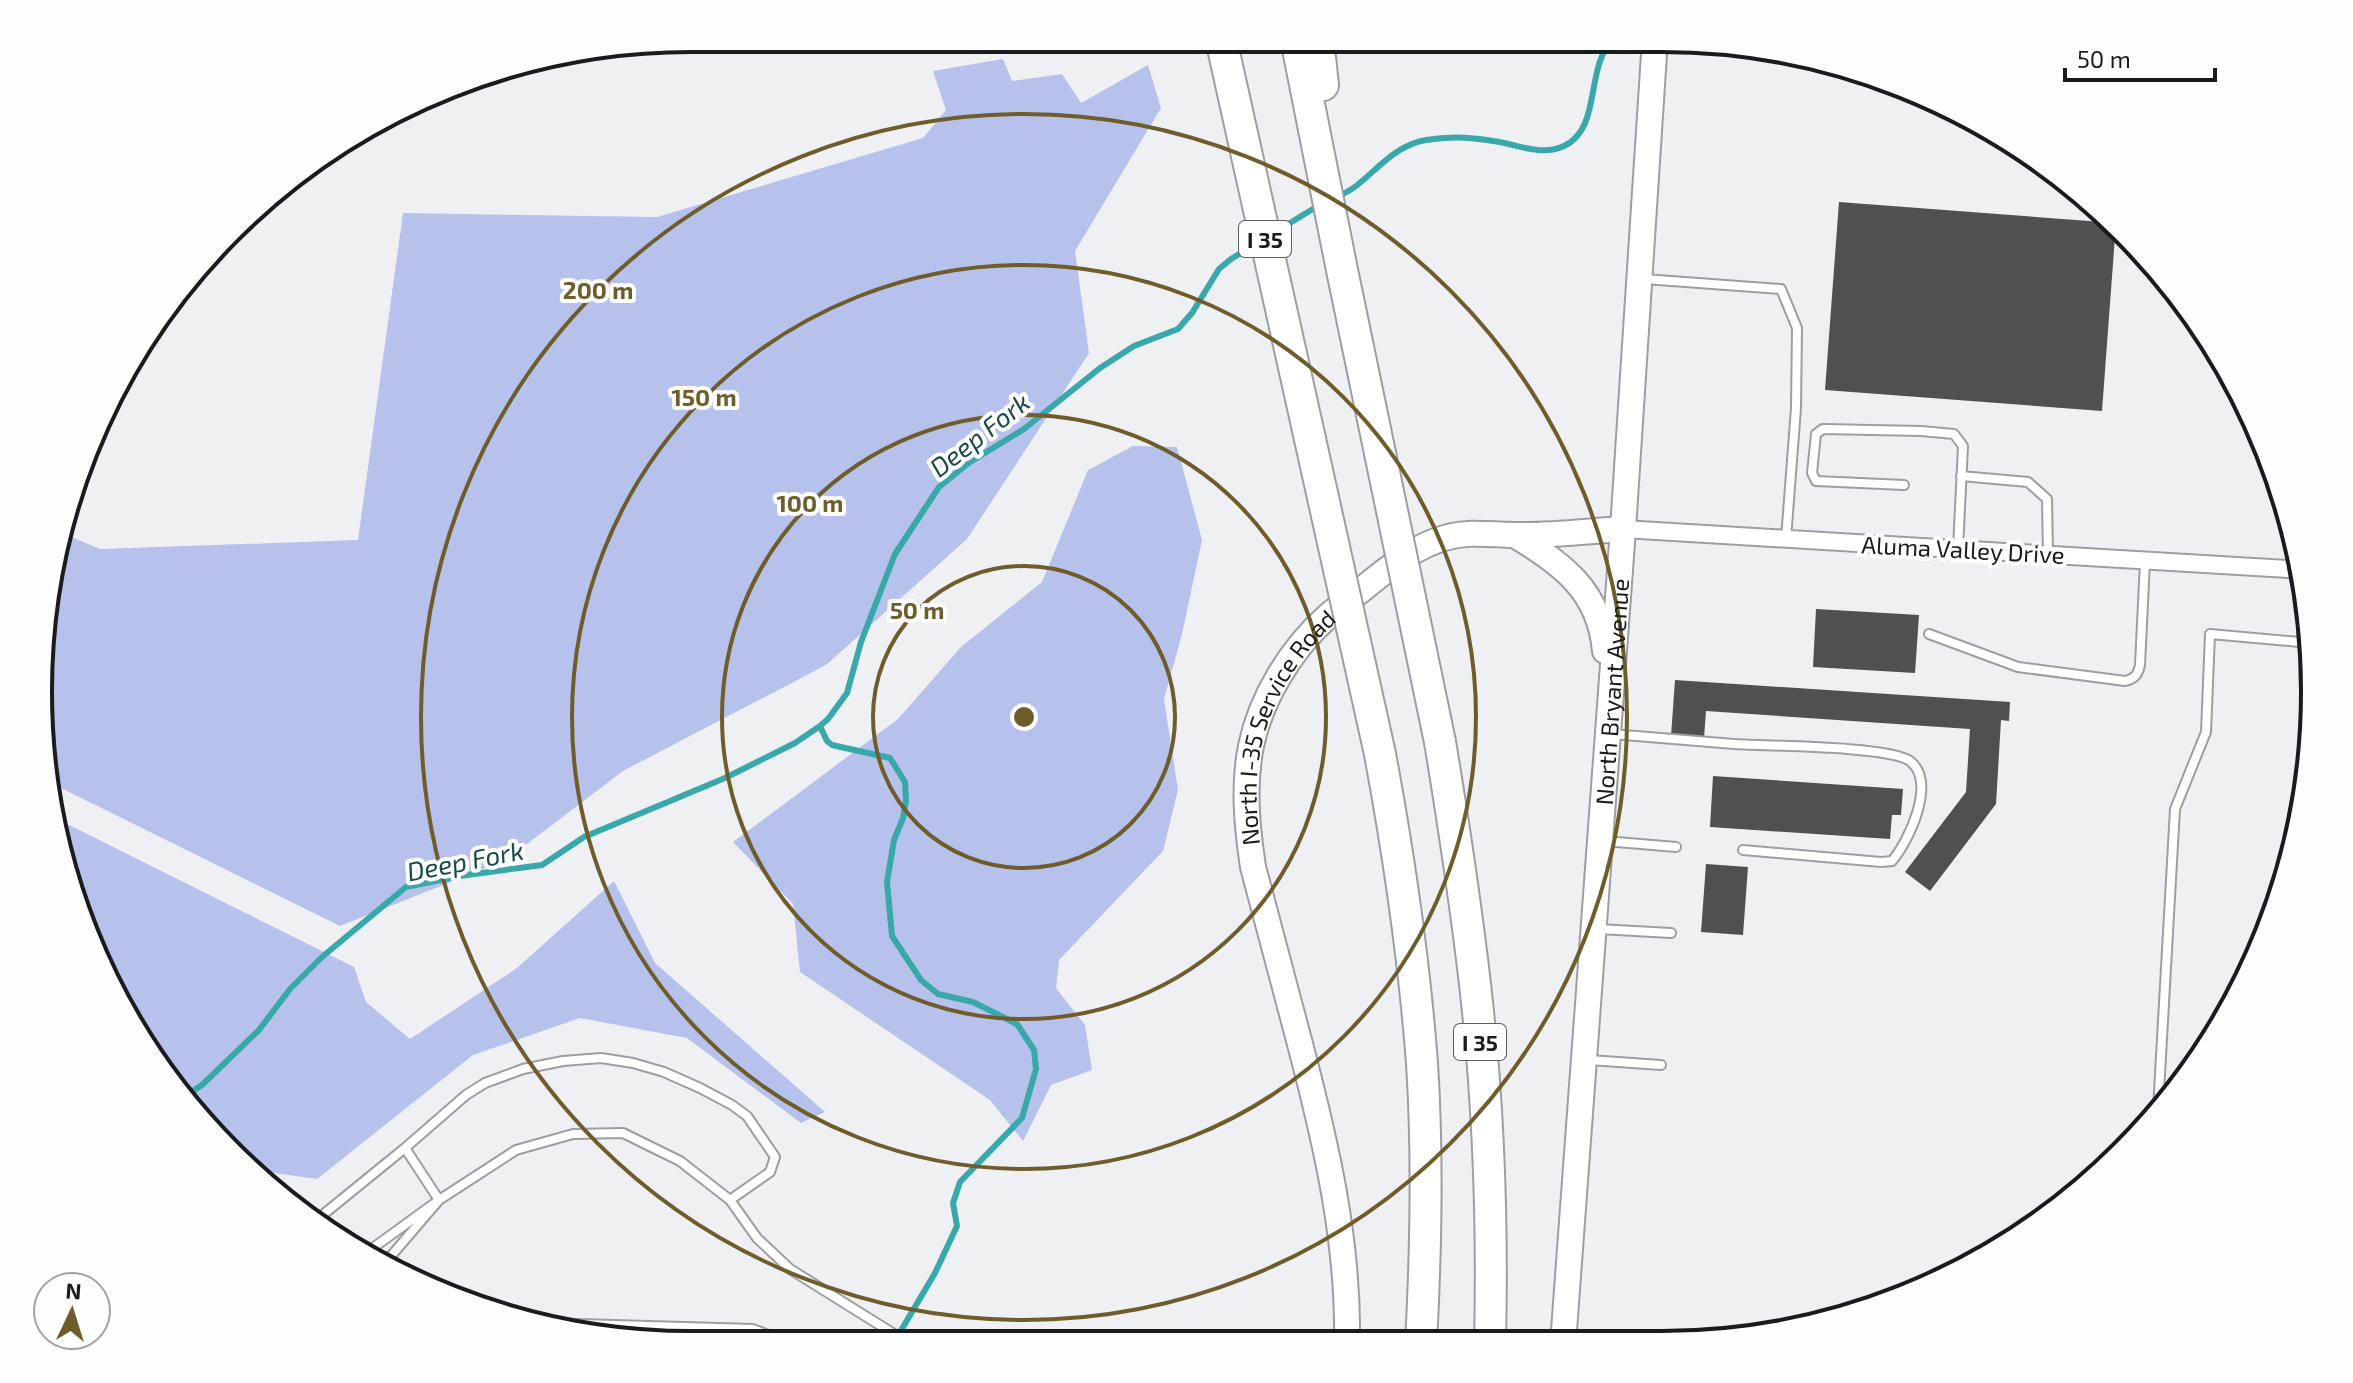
<svg xmlns="http://www.w3.org/2000/svg" width="2353" height="1383" font-family="'Exo 2',sans-serif">
  <style>
    .green { fill: #b7c2ec }
    .lines { fill: none; stroke-linecap: round; stroke-linejoin: round }
    .stream { stroke: #39a8aa; stroke-width: 6 }
    .building { fill: #4f5053 }
    .lane-casing { stroke: #9d9ea1; stroke-width: 12 }
    .street-casing { stroke: #9d9ea1; stroke-width: 20 }
    .secondary-casing { stroke: #9d9ea1; stroke-width: 28 }
    .highway-casing { stroke: #9d9ea1; stroke-width: 34 }
    .lane { stroke: #fff; stroke-width: 8 }
    .street { stroke: #fff; stroke-width: 16 }
    .secondary { stroke: #fff; stroke-width: 24 }
    .highway { stroke: #fff; stroke-width: 30 }
    .highway-bridge-casing { stroke: #9d9ea1; stroke-width: 34; stroke-linecap: butt }
    .highway-bridge { stroke: #fff; stroke-width: 30 }
    .ring { fill: none; stroke: #6e5c2a; stroke-width: 4 }
    .labels { text-anchor: middle; dominant-baseline: central; stroke-width: 8; stroke-linejoin: round; paint-order: stroke }
    .shield { fill: #fefefe; stroke: #5e5f60; stroke-width: 2 }
    .shield-label { font-size: 22px; font-weight: bold; fill: #1a1b1c }
    .street-label { font-size: 24px; fill: #1a1b1c; stroke: #fefefe }
    .water-label { font-size: 26px; font-style: italic; fill: #19494a; stroke: #fefefe }
    .rim { fill: none; stroke: #1a1b1c; stroke-width: 4 }
    .centre { fill: #6e5c2a; stroke: #fefefe; stroke-width: 4 }
    .ring-label { font-size: 24px; text-anchor: middle; font-weight: bold; fill: #6e5c2a; stroke: #fefefe; stroke-width: 8; stroke-linejoin: round; paint-order: stroke }
  </style>
  <rect width="100%" height="100%" fill="#eff0f4"/>
  <path class="green" d="M1003 59 1012 81 1062 74 1081 103 1148 65 1161 108 1075 251 1089 353 967 539 826 665 623 771 506 860 340 926 53 784 38 691 64 534 100 549 358 540 403 213 657 217 923 138 946 110 933 71Z
    M1133 446 1177 447 1202 540 1182 634 1164 699 1178 790 1163 851 1059 960 1056 988 1085 1025 1092 1070 1051 1085 1023 1141 990 1100 800 972 793 904 733 842 898 719 961 647 1042 582 1088 470Z
    M59 820 354 967 366 1002 410 1039 517 968 614 881 655 963 825 1112 801 1123 687 1038 580 1018 473 1055 317 1179 260 1171 173 1089 73 901Z"/>
  <g class="lines">
    <path class="stream" d="M1335 198C1342 194 1350 191 1356 186 1379 168 1396 145 1426 140 1448 136 1471 137 1493 141 1517 144 1541 157 1564 146 1603 128 1584 65 1614 39
      M1272 234 1321 204
      M820 726 827 741 832 745 890 758 905 782 906 800 903 818 894 840 887 882 892 936 921 980 938 994 973 1002 1017 1024 1034 1050 1036 1069 1022 1118 960 1182 953 1203 957 1226 935 1273 893 1344
      M182 1098 202 1085 259 1030 290 989 322 957 406 887 460 876 542 865 584 837 725 778 795 743 820 726 828 719 847 693 861 642 895 554 939 487 970 462 1024 429 1100 368 1134 346 1178 329 1192 313 1219 269 1231 259 1256 244"/>
  </g>
  <path class="building" d="M1839 202 2116 223 2102 411 1825 390Z
    M1816 609 1919 615 1915 673 1813 667Z
    M1675 680 2010 702 2009 721 2001 720 1996 804 1930 891 1905 872 1966 792 1970 729 1706 711 1704 738 1671 736Z
    M1713 776 1903 789 1901 815H1892L1890 839 1710 827Z
    M1706 864 1748 867 1743 935 1701 932Z"/>
  <g class="lines">
    <defs>
      <path id="lane" d="M1644 279 1781 289 1797 328 1796 408 1786 539
        M1961 476 2028 482 2047 499 2048 554
        M1904 485 1816 481 1812 473 1816 434 1823 429 1921 431 1954 434 1963 446 1958 549
        M1929 634 2018 667 2125 681C2134 679 2138 675 2140 665L2145 561
        M1612 734C1653 737 1693 741 1734 744 1766 746 1890 746 1910 761 1937 782 1909 841 1892 861L1881 862 1743 850
        M1605 841 1676 847
        M1598 929 1671 933
        M1589 1060 1661 1065
        M2158 1109 2175 809 2206 732 2210 634 2310 643
        M314 1222 405 1148 466 1095 485 1083 523 1069 563 1061 601 1058 633 1063 664 1072 700 1088 732 1105 747 1116 775 1157 770 1172 730 1200
        M366 1253 439 1200 405 1148
        M385 1263 439 1200 516 1150 573 1134 623 1133 680 1161 730 1200 757 1238 790 1269 910 1344
        M545 1323 753 1329 766 1334 770 1344"/>
      <path id="street" d="M1623 529 2303 570"/>
      <g id="secondary">
        <path d="M1516 536C1563 564 1600 592 1605 651"/>
        <path id="s1" d="M1347 1344C1349 1241 1326 1143 1300 1044 1284 985 1269 926 1253 867 1247 827 1243 786 1251 746 1261 698 1291 649 1327 617 1339 606 1353 597 1365 587 1390 567 1416 545 1448 537 1470 531 1492 535 1514 535 1550 536 1587 531 1623 529"/>
        <path id="s2" d="M1563 1344 1623 529 1655 39"/>
      </g>
      <path id="highway" d="M1221 39 1310 439
        M1296 39 1342 270
        M1318 39 1323 85
        M1440 742C1452 814 1463 887 1472 959 1488 1086 1493 1216 1490 1344
        M1380 754C1399 856 1414 959 1422 1063 1428 1156 1426 1250 1421 1344"/>
    </defs>
    <use href="#lane" class="lane-casing"/>
    <use href="#street" class="street-casing"/>
    <use href="#secondary" class="secondary-casing"/>
    <use href="#highway" class="highway-casing"/>
    <use href="#lane" class="lane"/>
    <use href="#street" class="street"/>
    <use href="#secondary" class="secondary"/>
    <use href="#highway" class="highway"/>
    <defs>
      <path id="highway-bridge" d="M1342 270 1440 742
        M1310 439 1380 754"/>
    </defs>
    <use href="#highway-bridge" class="highway-bridge-casing"/>
    <use href="#highway-bridge" class="highway-bridge"/>
  </g>
  <g class="ring">
    <circle cx="1024" cy="717" r="151"/>
    <circle cx="1024" cy="717" r="302"/>
    <circle cx="1024" cy="717" r="452"/>
    <circle cx="1024" cy="717" r="603"/>
  </g>
  <g class="labels">
    <g class="shield">
      <rect x="1239" y="221" width="52" height="36" rx="6"/>
      <rect x="1454" y="1024" width="52" height="36" rx="6"/>
    </g>
    <g class="shield-label">
      <text x="1265" y="239">I 35</text>
      <text x="1480" y="1042">I 35</text>
    </g>
    <g class="street-label">
      <text transform="translate(1963 549) rotate(3)">Aluma Valley Drive</text>
      <text stroke="none"><textPath href="#s2" startOffset="654">North Bryant Avenue</textPath></text>
      <text stroke="none"><textPath href="#s1" startOffset="638">North I-35 Service Road</textPath></text>
    </g>
    <g class="water-label">
      <text transform="translate(979 434) rotate(-38)">Deep Fork</text>
      <text transform="translate(465 860) rotate(-11)">Deep Fork</text>
    </g>
  </g>
  <path d="M0 0H2353V1383H0ZM691 52H1662A639 639 0 0 1 2301 691V692A639 639 0 0 1 1662 1331H691A639 639 0 0 1 52 692V691A639 639 0 0 1 691 52Z" fill="#fefefe" fill-rule="evenodd"/>
  <path class="rim" d="M691 52H1662A639 639 0 0 1 2301 691V692A639 639 0 0 1 1662 1331H691A639 639 0 0 1 52 692V691A639 639 0 0 1 691 52Z"/>
  <circle cx="1024" cy="717" r="12" class="centre"/>
  <g class="ring-label">
    <text x="598" y="299">200 m</text>
    <text x="704" y="406">150 m</text>
    <text x="810" y="512">100 m</text>
    <text x="917" y="619">50 m</text>
  </g>
  <g transform="translate(72 1311) rotate(4)"><circle r="38" fill="#fefefe" stroke="#a3a3a4" stroke-width="2"/>
  <path d="M0-6L14 30L0 20L-14 30Z" fill="#6e5c2a"/>
  <text y="-12" font-size="22" font-weight="bold" text-anchor="middle" fill="#1a1b1c">N</text>
  </g>
  <path d="M2065 68v12h150v-12" fill="none" stroke="#1a1b1c" stroke-width="4"/>
  <text x="2077" y="68" font-size="24" fill="#1a1b1c" stroke="#fefefe" stroke-width="6" paint-order="stroke">50 m</text>
</svg>
